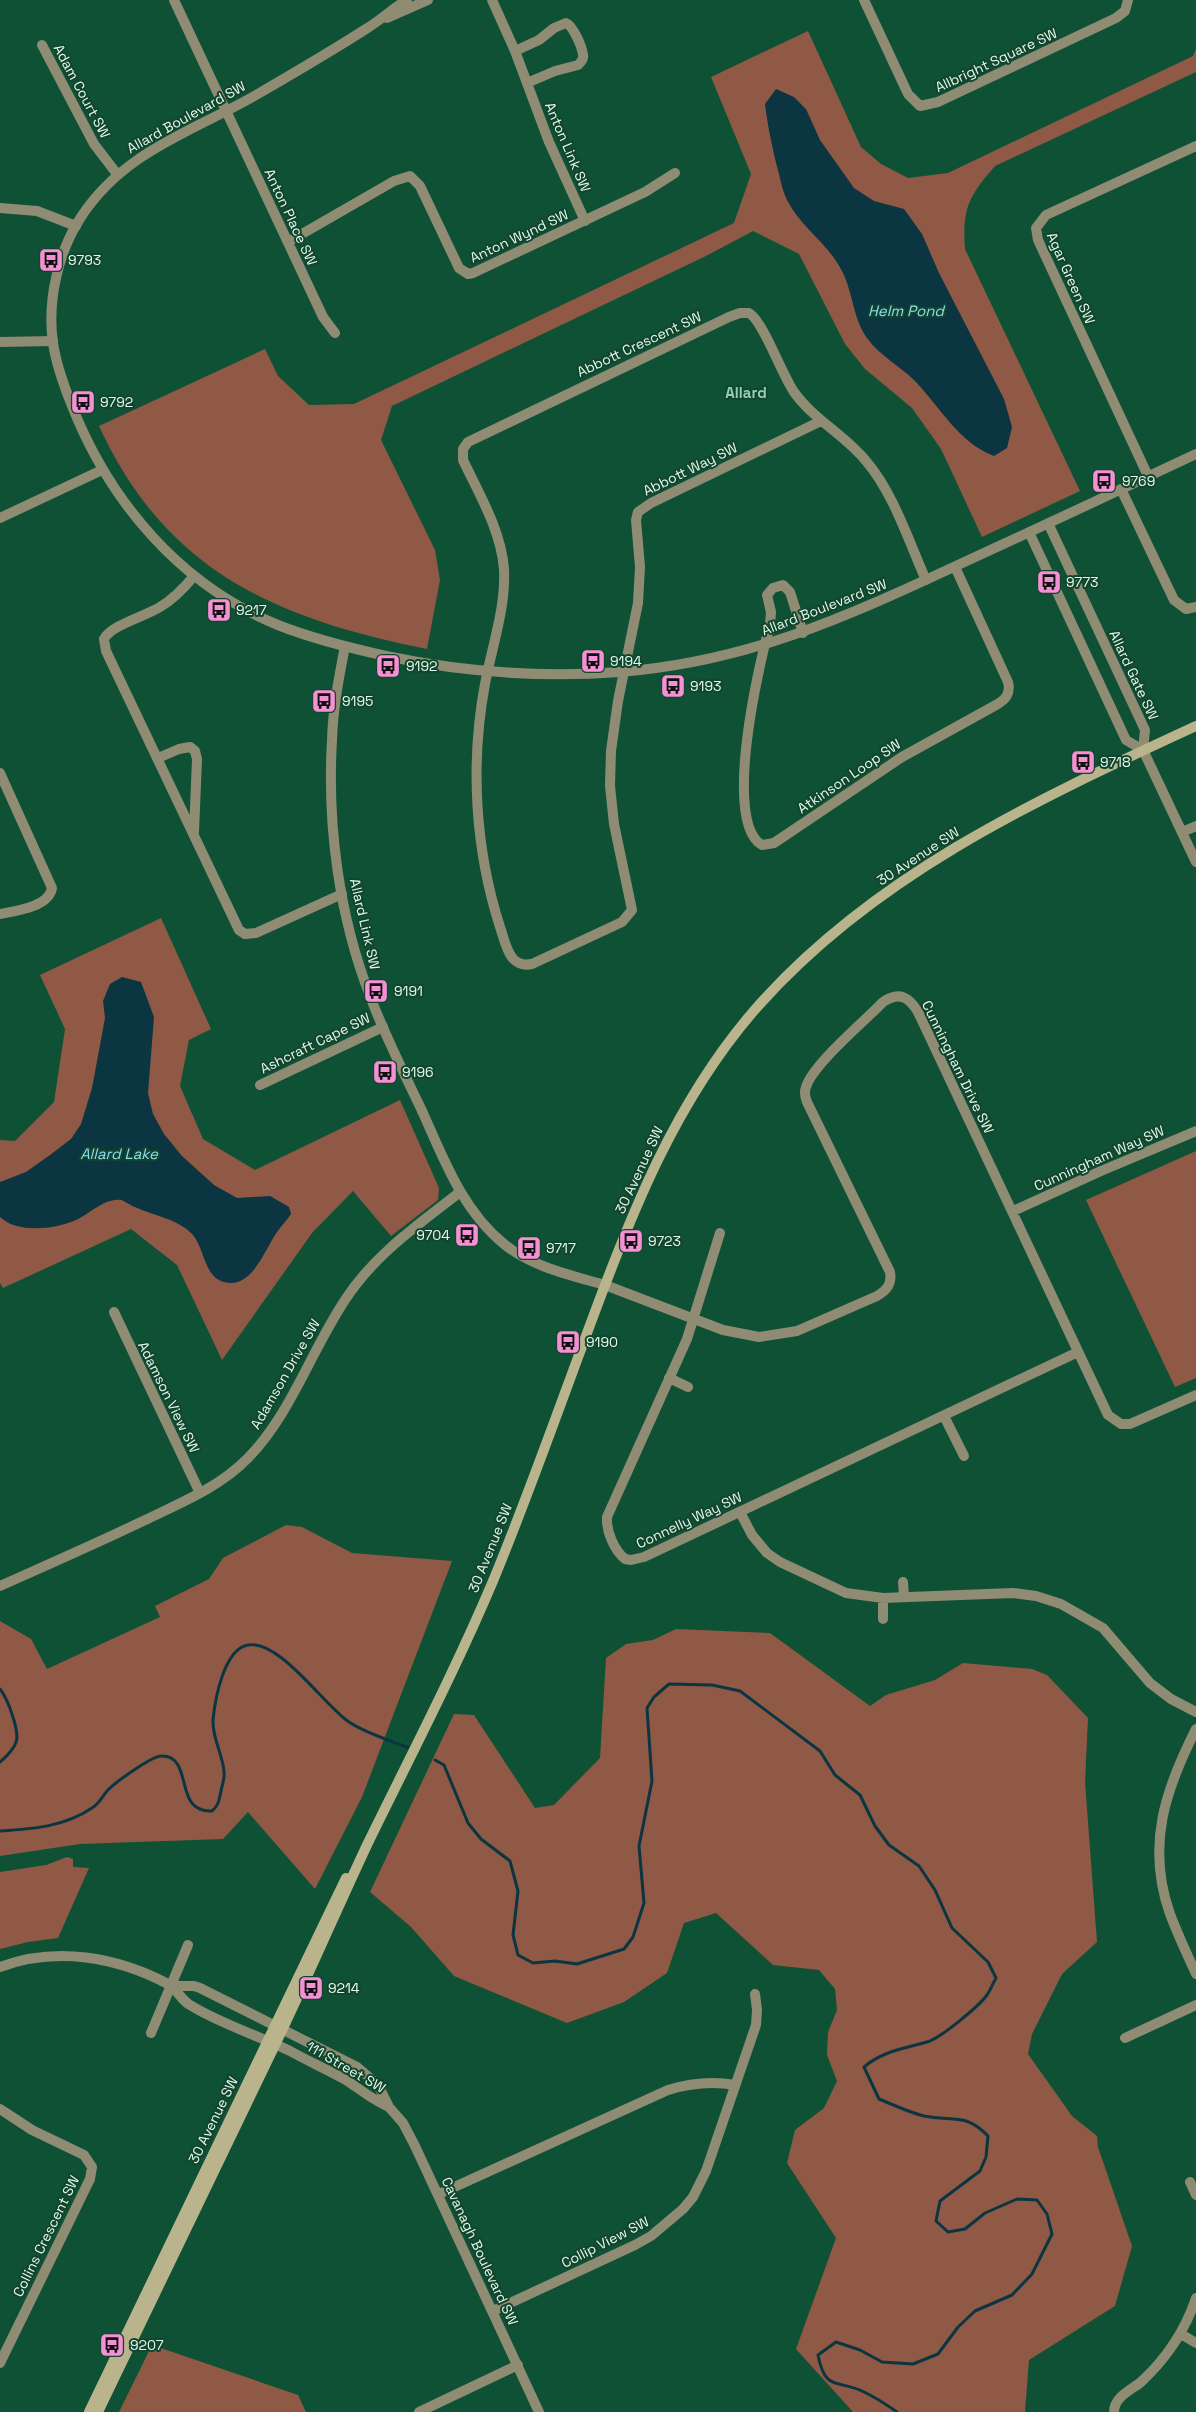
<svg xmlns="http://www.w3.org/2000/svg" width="1196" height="2412" font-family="'Space Grotesk',sans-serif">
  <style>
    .green { fill: #8f5946 }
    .water { fill: #0b3540 }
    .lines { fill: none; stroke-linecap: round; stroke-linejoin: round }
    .stream { stroke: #0b3540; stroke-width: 3 }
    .minor { stroke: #908c73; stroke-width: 10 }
    .tertiary { stroke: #908c73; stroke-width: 10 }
    .secondary { stroke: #bab48c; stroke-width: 10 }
    .labels { text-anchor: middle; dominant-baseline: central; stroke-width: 4; stroke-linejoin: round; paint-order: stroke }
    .street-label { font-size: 14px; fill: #ddfdea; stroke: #14442e }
    .poi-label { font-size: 14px; fill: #ddfdea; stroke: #14442e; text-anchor: start }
    .water-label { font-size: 15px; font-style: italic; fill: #88ddf8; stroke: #14442e }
    .neighbourhood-label { font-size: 15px; font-weight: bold; fill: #91d0ae; stroke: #14442e }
  </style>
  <rect width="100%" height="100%" fill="#0e5135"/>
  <path class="green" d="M808 31 861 147 881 164 908 178 948 173 1193 56 1196 49V72L995 166C969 196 962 208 965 249L1080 491 982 537 941 449 912 408 865 369 845 344 799 254 753 231 708 255 392 406 381 440 435 550 440 580 427 649C277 619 166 572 99 426L265 349 278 376 309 405 354 404 734 223 751 174 711 77Z
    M161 918 211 1029 189 1040 180 1086 203 1139 255 1170 400 1100 439 1188 438 1200 391 1236 353 1191 312 1233 222 1360 177 1265 131 1229 3 1288 0 1283V1140L15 1141 54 1102 65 1029 40 975Z
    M1196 1151V1378L1175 1387 1086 1200Z
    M286 1525 302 1527 352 1553 452 1561 362 1797 315 1889 248 1812 223 1839 80 1844 0 1856V1621L31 1639 47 1669 160 1617 155 1606 209 1579 223 1558Z
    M676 1629 770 1633 870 1706 886 1695 935 1680 963 1663 1032 1669 1047 1675 1088 1718 1085 1782 1097 1942 1062 1974 1032 2034 1028 2054 1072 2116 1097 2136 1098 2147 1132 2246 1115 2306 1029 2360 1025 2412H853L796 2349 836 2238 787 2163 795 2130 824 2108 837 2081 827 2055 828 2032 837 2010 835 1989 819 1970 773 1965 716 1913 684 1923 667 1973 624 2002 567 2023 454 1976 411 1927 370 1892 454 1714 474 1715 535 1808 554 1805 600 1758 606 1658 626 1644 653 1640Z
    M67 1857 73 1859V1867L89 1868 58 1938 28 1942 0 1949V1872L46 1865Z
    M152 2345 298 2395 306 2412H119Z"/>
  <path class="water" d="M776 89 794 97 806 109 820 140 854 188 874 201 904 209 922 234 939 273 1004 399 1012 427 1007 448 994 456C959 443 940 407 915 381 900 366 880 356 867 338 853 319 853 292 842 271 828 243 801 228 787 200 783 192 781 183 779 174 773 151 768 129 765 104Z
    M122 977 141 982 154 1017 148 1093 153 1114 164 1134 182 1156 214 1185 237 1198 270 1196 289 1207 291 1214C287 1220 281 1226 277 1232 266 1247 254 1284 230 1283 204 1282 206 1251 193 1235 179 1219 154 1216 135 1207 131 1206 125 1201 121 1200 104 1198 90 1214 76 1220 55 1229 18 1234 0 1217V1182L26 1172 50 1155 71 1139 81 1124 92 1088 105 1018 103 1001 110 984Z"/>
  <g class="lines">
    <path class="stream" d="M0 1689C6 1697 9 1705 12 1714 20 1738 20 1745 0 1762
      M435 1760 444 1765 468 1823 481 1839 510 1861 518 1891 513 1935 518 1955 533 1963 555 1961 577 1964 624 1949 633 1937 644 1903 639 1846 652 1781 647 1708 654 1697 669 1684 712 1685 740 1691 820 1751 835 1775 860 1795 875 1826 889 1845 919 1866 935 1890 952 1928 988 1962 996 1978C993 1983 991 1989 987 1995 979 2006 941 2038 927 2042 903 2049 883 2051 864 2067L879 2099C894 2105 908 2112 924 2116 952 2122 965 2112 988 2136L986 2157 980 2171 940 2201 936 2221 948 2232 965 2229 985 2213 1017 2199 1037 2200 1047 2214 1052 2234 1032 2274 1012 2295 975 2311 958 2327 938 2354 913 2364 882 2362 860 2350 836 2342 818 2355C825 2392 838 2379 864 2392 875 2397 887 2405 897 2412
      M0 1831C32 1829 64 1827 92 1808 99 1804 102 1797 107 1791 114 1783 152 1756 161 1756 195 1755 172 1813 212 1811 219 1805 219 1800 221 1791 222 1785 225 1778 224 1772 223 1755 212 1738 213 1720 215 1699 224 1649 248 1645 279 1639 324 1705 349 1722 367 1734 392 1741 412 1749"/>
    <path class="minor" d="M174 0 323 317 335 333
      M492 0 515 51 549 142 585 221
      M864 0 908 94 920 106 938 102 1116 18 1125 11 1128 0
      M42 45 94 144 117 174
      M515 51 539 40 554 28 566 23C573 26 582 46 583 55 584 59 581 62 578 65L555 71 527 83
      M0 208 37 211 76 226
      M288 242 394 181 410 176 420 186 459 268 468 274 473 273 645 192 675 173
      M0 342 53 341
      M821 421 651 503 638 512 636 520 640 567 638 603 618 701 611 751 610 786 614 824 632 910 622 922 532 964C509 969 506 944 500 927 475 849 470 764 485 684 492 646 506 608 504 569 501 530 479 494 463 460V449L468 442 729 317 740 313H749C763 321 782 375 794 392 814 420 845 435 866 461 893 492 909 542 926 580
      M1148 476 1038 240 1036 228 1046 215 1196 146
      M1121 489 1174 600 1186 609 1196 607
      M0 518 102 470
      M194 576C184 588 174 599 160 607 146 616 111 625 104 639L106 651 239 930 245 934 256 933 342 894
      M803 633 790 592 783 585 773 588 767 595 771 612 770 625C759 664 722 822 762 845L774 843 902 757 996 705C1005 700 1011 694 1008 682L955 567
      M158 758 179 749 190 747 195 751 197 759 194 832
      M0 773 52 888C49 907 16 911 0 914
      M1182 832 1196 826
      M260 1085 383 1027
      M1013 1211 1101 1171 1196 1131
      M720 1233 687 1339 607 1517C606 1531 614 1550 625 1559L631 1560 644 1557 1078 1352
      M605 1285 723 1330 759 1337 797 1331 877 1296C887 1290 892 1284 890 1272L807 1102C805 1097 804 1092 806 1087 813 1064 865 1021 883 1002 899 991 909 997 918 1012L1108 1415 1121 1424H1130L1196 1395
      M114 1312 200 1493
      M669 1378 688 1387
      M944 1416 964 1456
      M740 1512 752 1535 767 1553 780 1562 846 1593 883 1598 1013 1593 1036 1596 1061 1604 1103 1628 1150 1683 1171 1699 1196 1712
      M903 1582 904 1597
      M0 1586C47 1565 95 1544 141 1522 178 1504 219 1488 248 1458 291 1414 311 1351 345 1300 374 1255 418 1225 460 1192
      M883 1598V1619
      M151 2033 188 1945
      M1125 2038 1196 2005
      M0 2109 32 2130 84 2155 92 2167 90 2179 0 2363
      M1190 2182 1196 2195
      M439 2194 668 2090C691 2083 712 2081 735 2085
      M493 2311 635 2245 651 2236 683 2209 693 2197 706 2171 756 2025 757 2010 755 1994
      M1181 2334 1196 2343
      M419 2412 518 2365
      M1114 2412C1114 2397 1131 2390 1141 2382 1167 2358 1185 2331 1196 2298"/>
    <path class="tertiary" d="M407 0C393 8 382 19 369 27 332 51 294 73 256 95 192 132 124 151 81 217 58 252 47 301 53 343 56 364 64 386 72 406 110 502 180 585 278 625 313 639 350 648 386 656 463 672 541 678 620 672 747 662 844 618 958 565 1037 529 1117 491 1196 454
      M387 18 428 0
      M1048 523 1145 730 1143 750
      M1029 532 1126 740 1143 750
      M345 646C339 677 333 708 332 740 327 825 339 916 370 996 385 1036 405 1075 423 1113 444 1160 463 1211 504 1244 532 1267 570 1275 605 1285
      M1143 750 1196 862
      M1196 1729C1165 1790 1146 1846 1170 1914 1178 1935 1187 1954 1196 1974
      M0 1967C56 1946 117 1957 168 1984 177 1989 181 2000 190 2005 221 2024 257 2035 290 2051 308 2061 326 2069 344 2079 359 2088 372 2100 389 2107
      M171 1986H194L200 1988 357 2067 378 2085 389 2107 403 2123 415 2146 539 2412"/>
    <path class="secondary" d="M89 2412 346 1878
      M98 2412C157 2290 216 2167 275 2045 307 1979 336 1911 367 1845 410 1757 455 1671 493 1581 529 1494 560 1405 593 1317 633 1209 676 1102 752 1013 870 876 1036 800 1196 726"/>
  </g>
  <defs>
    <symbol id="bus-square" viewBox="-11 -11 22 22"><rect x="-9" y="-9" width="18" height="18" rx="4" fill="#f491d4" stroke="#14442e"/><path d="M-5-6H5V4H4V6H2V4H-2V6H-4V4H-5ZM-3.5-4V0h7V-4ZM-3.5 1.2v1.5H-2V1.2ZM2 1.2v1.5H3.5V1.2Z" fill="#111"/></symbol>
  </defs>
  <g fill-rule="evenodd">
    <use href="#bus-square" x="37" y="246" width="28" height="28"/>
    <use href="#bus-square" x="69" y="388" width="28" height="28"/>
    <use href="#bus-square" x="1090" y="467" width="28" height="28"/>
    <use href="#bus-square" x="1035" y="568" width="28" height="28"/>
    <use href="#bus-square" x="205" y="596" width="28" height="28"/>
    <use href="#bus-square" x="579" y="647" width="28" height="28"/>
    <use href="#bus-square" x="374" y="652" width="28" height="28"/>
    <use href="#bus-square" x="659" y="672" width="28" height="28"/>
    <use href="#bus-square" x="310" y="687" width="28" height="28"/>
    <use href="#bus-square" x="1069" y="748" width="28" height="28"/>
    <use href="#bus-square" x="362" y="977" width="28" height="28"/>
    <use href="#bus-square" x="371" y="1058" width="28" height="28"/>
    <use href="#bus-square" x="453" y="1221" width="28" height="28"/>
    <use href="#bus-square" x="617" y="1227" width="28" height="28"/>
    <use href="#bus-square" x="515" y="1234" width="28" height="28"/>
    <use href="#bus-square" x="554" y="1328" width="28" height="28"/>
    <use href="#bus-square" x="297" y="1974" width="28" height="28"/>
    <use href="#bus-square" x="98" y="2331" width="28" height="28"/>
  </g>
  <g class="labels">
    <g class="street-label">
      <text transform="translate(996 60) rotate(-25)">Allbright Square SW</text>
      <text transform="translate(82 91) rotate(62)">Adam Court SW</text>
      <text transform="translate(186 117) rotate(-29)">Allard Boulevard SW</text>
      <text transform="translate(568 147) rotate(67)">Anton Link SW</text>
      <text transform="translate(291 217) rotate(65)">Anton Place SW</text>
      <text transform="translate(519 236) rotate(-25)">Anton Wynd SW</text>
      <text transform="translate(1071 278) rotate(66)">Agar Green SW</text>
      <text transform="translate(639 344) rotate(-25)">Abbott Crescent SW</text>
      <text transform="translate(690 469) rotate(-26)">Abbott Way SW</text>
      <text transform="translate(824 607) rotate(-21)">Allard Boulevard SW</text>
      <text transform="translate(1134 675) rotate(65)">Allard Gate SW</text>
      <text transform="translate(849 776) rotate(-34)">Atkinson Loop SW</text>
      <text transform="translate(918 856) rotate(-33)">30 Avenue SW</text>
      <text transform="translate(365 924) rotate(77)">Allard Link SW</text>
      <text transform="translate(315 1043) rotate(-26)">Ashcraft Cape SW</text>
      <text transform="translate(958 1067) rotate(64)">Cunningham Drive SW</text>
      <text transform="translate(1099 1158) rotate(-24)">Cunningham Way SW</text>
      <text transform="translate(639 1170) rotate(-65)">30 Avenue SW</text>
      <text transform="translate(285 1374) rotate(-60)">Adamson Drive SW</text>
      <text transform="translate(169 1397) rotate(64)">Adamson View SW</text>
      <text transform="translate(689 1520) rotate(-25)">Connelly Way SW</text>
      <text transform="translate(490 1548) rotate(-68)">30 Avenue SW</text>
      <text transform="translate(346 2067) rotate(30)">111 Street SW</text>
      <text transform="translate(213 2120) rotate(-64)">30 Avenue SW</text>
      <text transform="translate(46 2236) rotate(-64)">Collins Crescent SW</text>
      <text transform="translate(605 2242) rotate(-27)">Collip View SW</text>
      <text transform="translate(480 2251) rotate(65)">Cavanagh Boulevard SW</text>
    </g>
    <g class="poi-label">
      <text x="68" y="260">9793</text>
      <text x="100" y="402">9792</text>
      <text x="1122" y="481">9769</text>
      <text x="1066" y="582">9773</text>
      <text x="236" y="610">9217</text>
      <text x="610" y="661">9194</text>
      <text x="406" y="666">9192</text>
      <text x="690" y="686">9193</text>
      <text x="342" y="701">9195</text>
      <text x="1100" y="762">9718</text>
      <text x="394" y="991">9191</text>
      <text x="402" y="1072">9196</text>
      <text x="450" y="1235" text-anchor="end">9704</text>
      <text x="648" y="1241">9723</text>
      <text x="546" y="1248">9717</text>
      <text x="586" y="1342">9190</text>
      <text x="328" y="1988">9214</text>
      <text x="130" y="2345">9207</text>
    </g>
    <g class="water-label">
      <text x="906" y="310">Helm Pond</text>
      <text x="119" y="1153">Allard Lake</text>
    </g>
    <g class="neighbourhood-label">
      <text x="746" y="392">Allard</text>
    </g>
  </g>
</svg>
